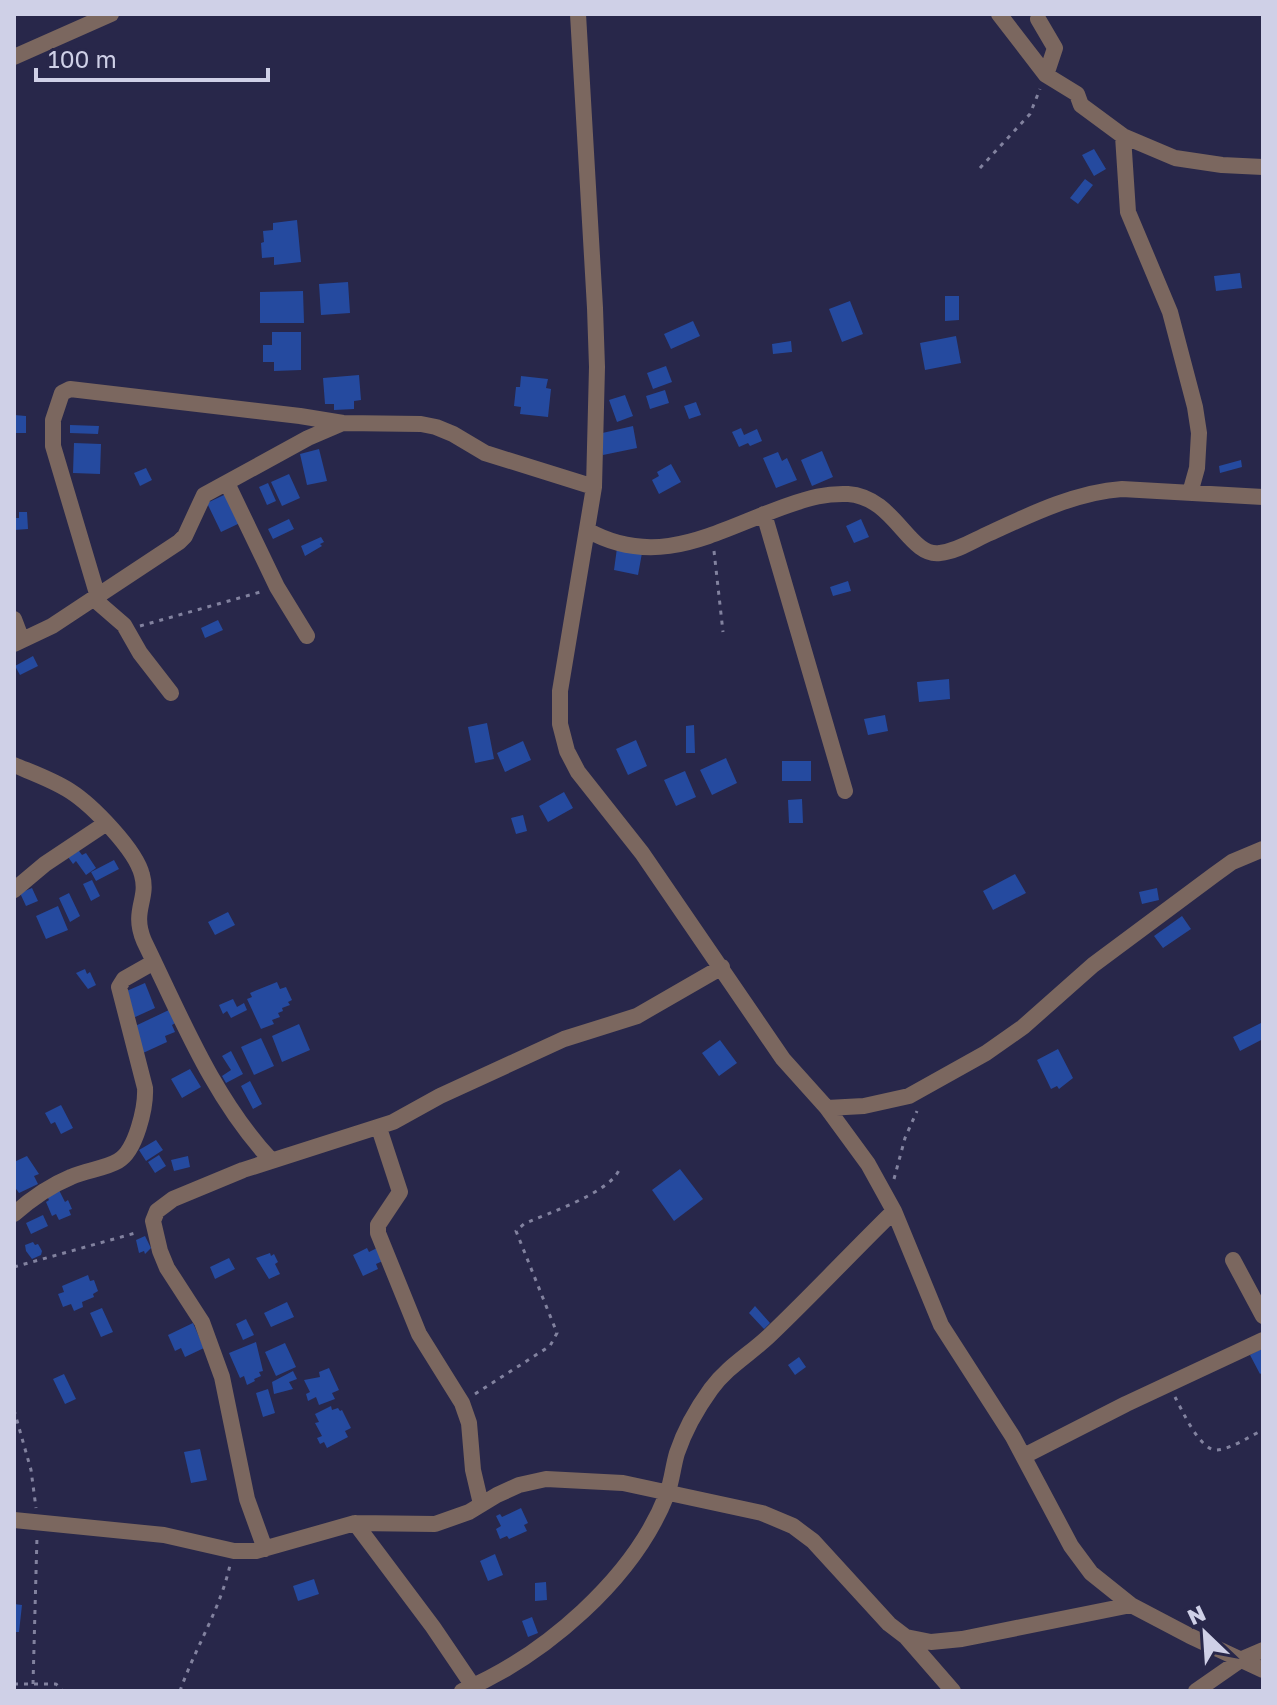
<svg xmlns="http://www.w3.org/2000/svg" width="1277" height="1705" font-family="'Golos Text',sans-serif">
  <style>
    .building { fill: #254a9f }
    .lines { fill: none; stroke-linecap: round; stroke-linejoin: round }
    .path { stroke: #82829f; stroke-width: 3; stroke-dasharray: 4 6; stroke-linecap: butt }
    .street { stroke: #7b675f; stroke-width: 16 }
  </style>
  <rect width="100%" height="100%" fill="#28274a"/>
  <path class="building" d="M1094 149 1106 169 1094 176 1082 155Z
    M1085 179 1093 185 1078 204 1070 198Z
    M297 220 301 262 274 265V257L262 258 261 243 264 242 263 231 273 230V223Z
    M1240 273 1242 288 1216 291 1214 276Z
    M348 282 350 313 321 315 319 284Z
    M303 291 304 323H260V292Z
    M945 296H959V320L945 321Z
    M850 301 863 334 842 342 829 309Z
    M693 321 700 336 671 349 664 334Z
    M272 332H301V370L274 371V362H263V345H272Z
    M956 336 961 363 925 370 920 343Z
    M791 341 792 352 773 354 772 344Z
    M666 366 672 382 653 389 647 373Z
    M359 375 361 400 354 401V409L334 410V404H325L323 378Z
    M521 376 548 379 546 388 551 389 548 417 520 414 521 407 514 406 516 387H520Z
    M665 390 669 403 650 409 646 396Z
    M625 395 633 416 617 422 609 400Z
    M696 402 701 415 689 419 684 406Z
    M14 415 26 416V433H14Z
    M70 425 99 426 98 434 70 433Z
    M633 426 637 448 603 455 598 434Z
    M741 428 744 435 757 429 762 441 750 446 748 443 739 447 732 432Z
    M74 443 101 444 100 474 73 473Z
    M319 449 327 481 307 485 300 454Z
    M822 451 833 477 812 486 801 460Z
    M778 452 782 461 787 458 797 480 776 488 763 458Z
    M1241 460 1242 467 1220 473 1219 466Z
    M671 464 681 482 659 494 652 480 659 476 657 472Z
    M146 468 152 480 140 486 134 473Z
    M289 474 300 498 282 506 271 482Z
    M268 483 276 501 267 505 259 487Z
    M226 494 240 523 221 532 207 503Z
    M19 512H27L28 529 14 530V518H19Z
    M289 519 294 529 273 539 268 529Z
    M861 519 869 537 854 543 846 526Z
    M321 537 324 542 320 544 322 546 305 556 301 546Z
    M617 548 642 553 638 575 614 570Z
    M848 581 851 591 833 596 830 587Z
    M218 620 223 630 205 638 201 628Z
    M33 656 38 666 20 675 15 666Z
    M949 679 950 699 919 702 917 682Z
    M885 715 888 731 868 735 864 719Z
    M487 723 494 759 475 763 468 727Z
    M694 725 695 753H686V726Z
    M636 740 647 766 628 775 616 749Z
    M523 741 531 760 505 772 497 753Z
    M726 758 737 783 712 795 700 770Z
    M782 761H811V781H782Z
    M685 771 696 797 676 806 664 780Z
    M564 792 573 808 548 822 539 806Z
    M802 799 803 823H789L788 800Z
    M523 815 527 831 516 834 511 818Z
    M76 847 82 855 86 853 96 868 86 875 76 861 73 864 66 854Z
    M114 860 119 869 96 881 91 872Z
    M1015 874 1026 893 993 910 983 891Z
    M92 880 100 896 91 901 83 884Z
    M32 888 38 901 26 906 20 893Z
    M1157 888 1159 900 1142 904 1139 892Z
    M69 893 80 916 70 922 59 898Z
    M58 906 68 930 46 939 36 916Z
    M228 912 235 925 215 935 208 922Z
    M1182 916 1191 929 1163 948 1154 936Z
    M85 969 87 974 90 972 96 985 88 989 76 973Z
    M277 982 280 989 286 987 292 1000 288 1002 290 1005 282 1008 283 1011 278 1013 280 1017 272 1020 274 1024 261 1029 247 999 252 997 250 993Z
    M145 983 155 1008 133 1018 122 993Z
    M233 999 237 1007 244 1003 247 1010 231 1018 227 1011 223 1014 219 1005Z
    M171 1009 177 1022 172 1025 175 1032 165 1036 167 1042 143 1053 131 1028Z
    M1263 1022V1039L1240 1051 1233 1037Z
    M299 1024 310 1050 282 1062 272 1036Z
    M261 1038 274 1066 254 1075 241 1047Z
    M720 1040 737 1063 719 1076 702 1053Z
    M1058 1049 1073 1078 1059 1089 1057 1086 1051 1089 1037 1060Z
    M231 1051 243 1074 226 1083 222 1076 231 1070 222 1056Z
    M190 1069 201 1087 182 1098 171 1079Z
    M250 1081 262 1104 253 1109 241 1086Z
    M61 1105 73 1128 61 1134 55 1122 51 1124 45 1113Z
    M156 1140 163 1150 146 1161 139 1150Z
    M159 1155 166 1166 155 1173 148 1162Z
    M27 1156 39 1174 34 1176 38 1184 19 1193 14 1186V1162Z
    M188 1156 190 1167 174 1171 171 1160Z
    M680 1169 703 1199 674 1221 652 1190Z
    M58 1188 65 1202 68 1200 72 1209 69 1210 71 1215 59 1220 56 1214 52 1216 46 1202 49 1200 46 1194Z
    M43 1215 48 1226 31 1234 26 1223Z
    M145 1236 151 1248 145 1254 144 1251 139 1253 136 1240Z
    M33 1242 35 1245 38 1244 42 1251 41 1255 32 1259 26 1251 25 1245Z
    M379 1247 385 1260 376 1264 378 1269 363 1276 353 1255 367 1248 369 1252Z
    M270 1253 271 1256 274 1254 278 1262 275 1264 280 1274 269 1279 256 1258Z
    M229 1258 235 1269 215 1279 210 1267Z
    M88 1275 90 1281 94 1280 98 1291 93 1294 94 1297 82 1302 83 1307 74 1311 71 1304 63 1307 58 1294 64 1292 62 1286Z
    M287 1302 294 1317 271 1327 264 1313Z
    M755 1306 770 1323 764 1329 749 1313Z
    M102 1308 113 1332 101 1337 90 1313Z
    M246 1319 254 1335 243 1340 236 1324Z
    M193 1323 204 1348 185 1357 181 1348 175 1351 168 1335Z
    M256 1342 263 1371 259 1372 261 1376 254 1379 255 1381 247 1385 244 1376 240 1378 229 1353Z
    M285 1343 296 1367 276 1376 265 1352Z
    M1263 1348V1372L1260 1374 1250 1355Z
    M799 1357 806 1367 795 1375 788 1365Z
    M329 1368 339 1390 332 1393 335 1399 319 1405 316 1397 308 1401 306 1394 310 1392 304 1380 320 1377 319 1372Z
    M293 1371 297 1379 289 1382 293 1389 274 1394 272 1382Z
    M64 1374 76 1399 65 1404 53 1379Z
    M268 1389 275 1413 263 1417 256 1393Z
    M331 1406 332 1410 338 1408 340 1411 342 1410 351 1428 345 1431 348 1437 327 1448 324 1442 320 1444 317 1438 322 1436 315 1423 319 1422 315 1414Z
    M200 1449 207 1480 191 1483 184 1452Z
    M521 1508 528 1523 524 1525 527 1531 509 1539 507 1536 500 1539 496 1529 501 1526 496 1516 500 1514 502 1517Z
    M495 1554 503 1575 488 1581 480 1561Z
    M314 1579 319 1594 298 1601 293 1586Z
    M546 1582 547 1600 535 1601V1583Z
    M14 1604 22 1605 19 1632H14Z
    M532 1617 538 1633 528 1637 522 1621Z"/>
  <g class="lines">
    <path class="path" d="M980 168 1030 114 1040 89
      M714 551 723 632
      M140 626 264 591
      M894 1179 905 1138 917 1111
      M14 1267 139 1232
      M475 1394 550 1346 557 1333 516 1231 524 1224C548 1213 609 1193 619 1170
      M1175 1397C1182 1410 1200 1451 1217 1450 1231 1449 1250 1436 1263 1430
      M14 1410 31 1470 36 1508
      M14 1684H56L63 1691
      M33 1684 37 1536
      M180 1691C195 1648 220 1610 230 1565"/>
    <path class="street" d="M578 14 595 308 597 367 594 487 560 691V724L567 751 578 772 642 853 783 1059 827 1108 868 1164 894 1211 941 1325 1013 1437 1071 1546 1091 1573 1131 1605 1190 1636 1263 1670
      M999 14 1046 75 1077 94 1081 105 1123 136 1175 158 1222 165 1263 167
      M1038 19 1055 48 1046 75
      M14 57 111 14
      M1123 136 1128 212 1170 312 1195 407 1199 433 1197 468 1190 493
      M227 483 277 587 307 636
      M764 514 845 791
      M587 530C660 571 719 529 789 505 809 498 826 493 848 494 895 497 909 558 940 553 958 551 974 540 990 533 1031 514 1077 492 1122 489L1263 497
      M98 597 53 446V420L62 393 70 389 300 416 343 423 421 424 436 427 453 434 485 453 594 487
      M94 599 124 625 140 653 171 693
      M14 619 22 640
      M14 644 52 626 179 542 185 536 204 495 308 438 343 423
      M14 765C33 773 53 780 70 791 92 805 136 850 142 875 149 900 131 910 144 941 181 1017 213 1098 271 1160
      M14 890 45 864 105 824
      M827 1108 864 1106 909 1096 986 1053 1023 1027 1093 965 1214 875 1232 862 1263 849
      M379 1128 400 1192 378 1225V1233L419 1334 462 1403 469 1423 473 1470 481 1504
      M14 1214C31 1199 49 1186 71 1177 86 1170 104 1169 118 1161 136 1151 146 1107 145 1088L119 987 124 979 154 962
      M1233 1260 1263 1316
      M1024 1456 1126 1404 1263 1340
      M14 1520 164 1535 234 1551H256L355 1523 435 1524 469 1512 497 1495 519 1485 546 1479 623 1483 762 1513 793 1526 813 1541 889 1624 906 1637 931 1642 962 1639 1131 1605
      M355 1523 433 1627 473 1686
      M265 1549 247 1499 222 1377 202 1322 167 1268 160 1251 153 1221 157 1211 173 1199 243 1170 393 1122 440 1096 564 1039 637 1016 722 967
      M906 1637 953 1691
      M462 1691C544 1656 634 1579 667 1494 672 1481 673 1466 677 1453 684 1432 698 1407 711 1389 727 1367 750 1354 769 1336 812 1295 852 1252 894 1211
      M1196 1691 1242 1659 1263 1650"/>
  </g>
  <rect width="1277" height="1705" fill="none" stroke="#cfd0e7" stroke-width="32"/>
  <g transform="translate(1205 1633) rotate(335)" stroke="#28274a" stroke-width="6" paint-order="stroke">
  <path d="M0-6L14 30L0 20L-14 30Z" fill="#cfd0e7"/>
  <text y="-12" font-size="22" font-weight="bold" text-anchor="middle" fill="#cfd0e7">N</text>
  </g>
  <path d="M36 68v12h232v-12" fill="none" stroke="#cfd0e7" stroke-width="4"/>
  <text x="48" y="68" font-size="24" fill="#cfd0e7" stroke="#28274a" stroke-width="6" paint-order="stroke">100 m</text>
</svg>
